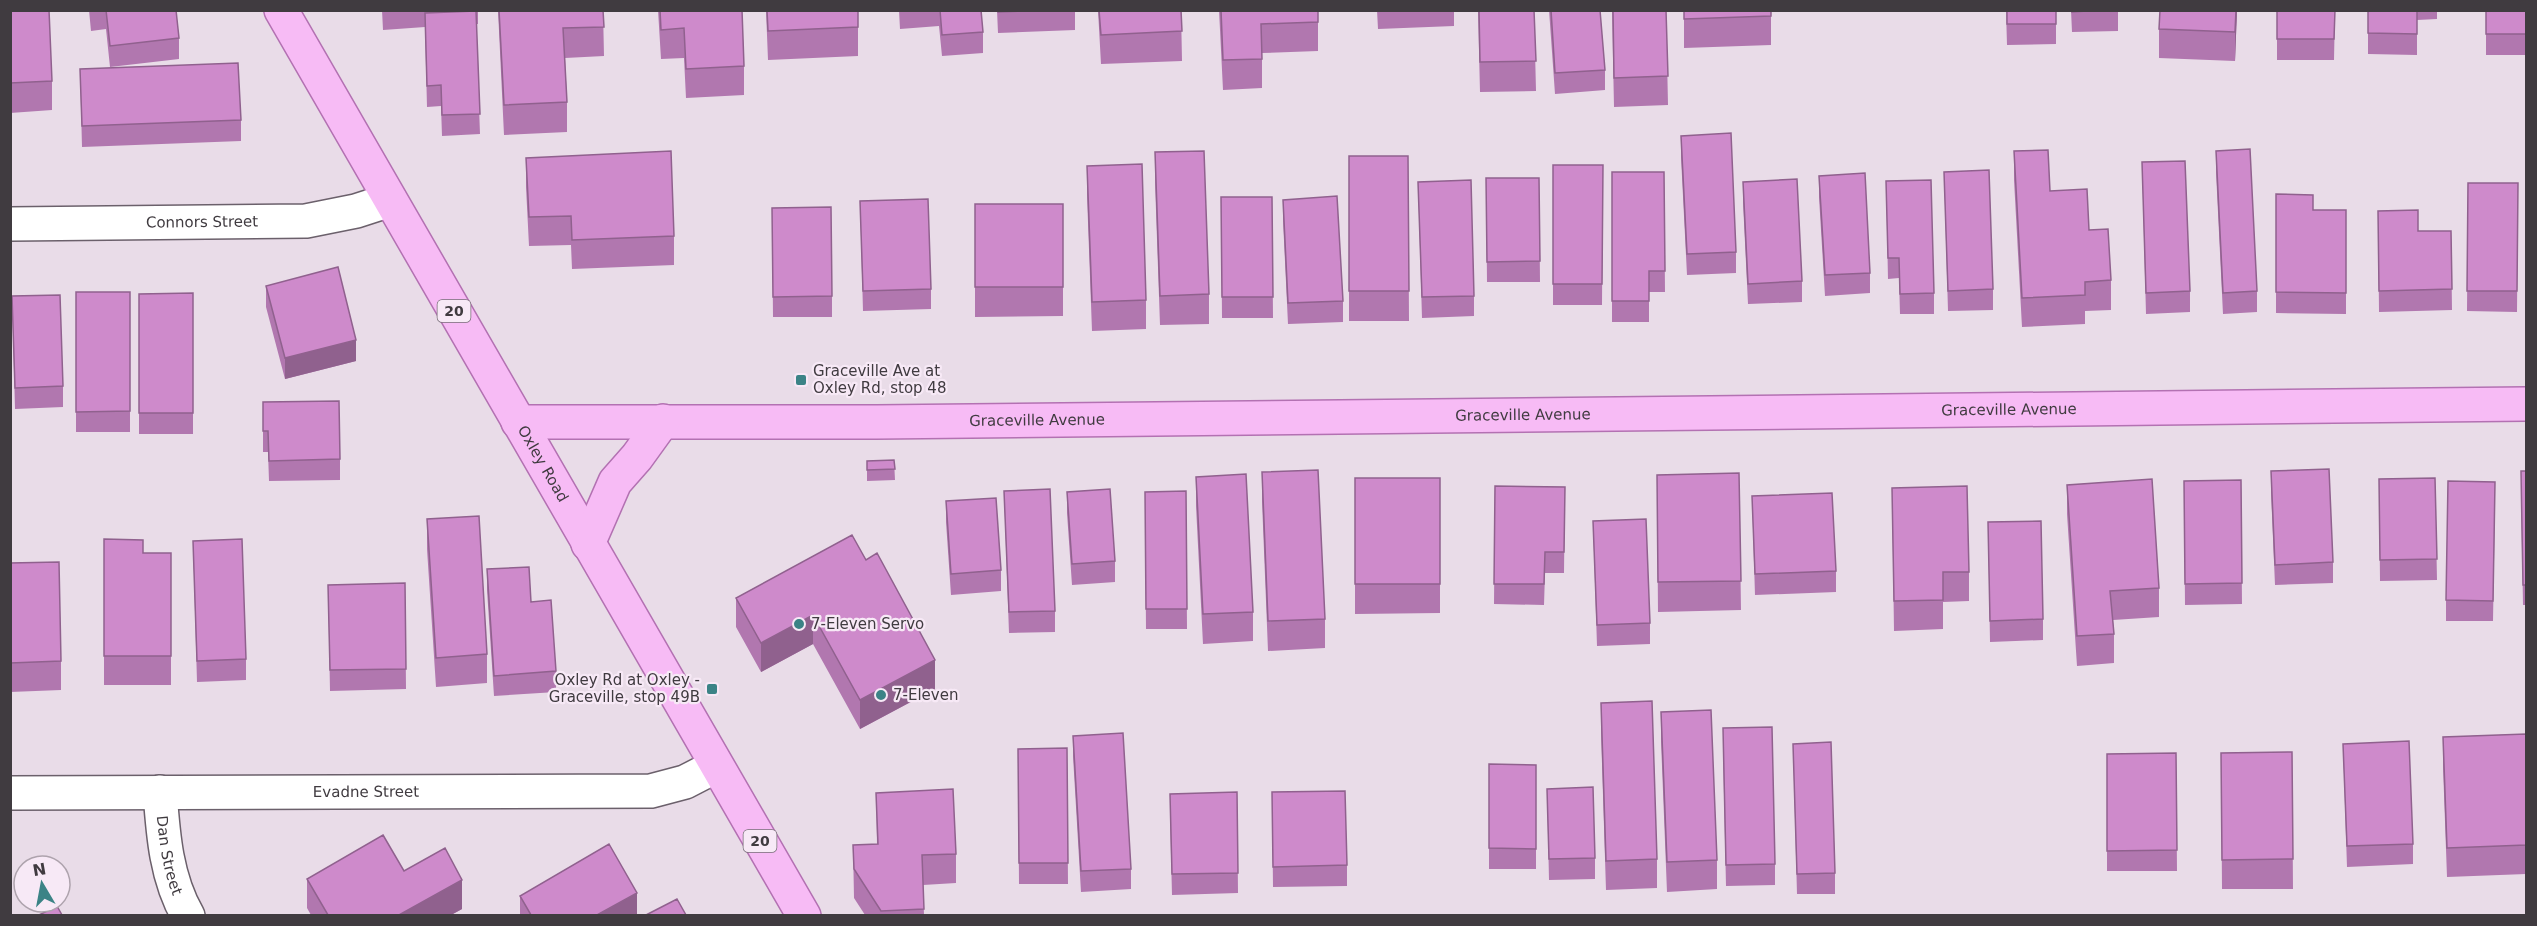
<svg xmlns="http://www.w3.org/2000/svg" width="2537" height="926" font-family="'DejaVu Sans',sans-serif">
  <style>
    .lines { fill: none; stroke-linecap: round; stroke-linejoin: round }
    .minor-casing { stroke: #6b606b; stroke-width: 36 }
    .major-casing { stroke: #b371b2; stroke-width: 36 }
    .minor { stroke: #fff; stroke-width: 33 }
    .major { stroke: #f7bbf5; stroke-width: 33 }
    .wall { fill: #b177af }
    .shaded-wall { fill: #90618e }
    .building { fill: #ce8acb; stroke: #90618e; stroke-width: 1.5 }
    .poi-dot { fill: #3b8386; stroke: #f7e9f6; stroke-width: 2 }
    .labels { text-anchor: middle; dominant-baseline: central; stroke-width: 4.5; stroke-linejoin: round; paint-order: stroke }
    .shield { fill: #f7e9f6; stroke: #776f77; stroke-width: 1.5 }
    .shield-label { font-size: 14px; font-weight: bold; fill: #403b40 }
    .street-label { font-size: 15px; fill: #403b40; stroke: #f7e9f6 }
    .poi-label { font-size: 15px; fill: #403b40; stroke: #f7e9f6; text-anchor: start }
  </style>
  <rect width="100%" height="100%" fill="#e9dce8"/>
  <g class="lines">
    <defs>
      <g id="minor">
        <path id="s1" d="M10 224 306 221 356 211 390 200"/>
        <path id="s2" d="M160 792C163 834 166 878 188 916"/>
        <path id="s3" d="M10 793 651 791 685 782 716 766"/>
      </g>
      <g id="major">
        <path id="s4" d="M281 10 804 916"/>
        <path id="s5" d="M518 422H877L2526 404"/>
        <path d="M588 544 615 482 637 457 663 421"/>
      </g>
    </defs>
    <use href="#minor" class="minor-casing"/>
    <use href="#major" class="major-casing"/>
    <use href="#minor" class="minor"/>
    <use href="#major" class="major"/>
  </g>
  <path class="wall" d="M10 10 52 81V110L10 113Z
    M89 10H176L179 38V59L110 67 106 29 91 31Z
    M382 10H478V24H476L480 134 442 136 441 106 427 107 425 27 383 30Z
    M498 10H603L604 56 565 58 567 102V132L504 135Z
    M658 10H742L744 66V95L686 98 684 58 661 59Z
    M766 10H858V56L768 60Z
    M899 10H981L983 32V53L942 56 939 26 900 29Z
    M997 10H1075V30L998 33Z
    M1098 10H1181L1182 61 1101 64Z
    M1219 10H1318V51L1262 53V88L1223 90Z
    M1377 10H1454V26L1378 29Z
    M1478 10H1534L1536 91 1480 92Z
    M1549 10H1600L1605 70V90L1555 94Z
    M1612 10H1666L1668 105 1614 107Z
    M1684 10H1771V45L1684 48Z
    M2006 10H2056V44L2007 45Z
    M2071 10H2118V31L2072 32Z
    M2237 10 2235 61 2159 58V29Z
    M2277 10H2335L2334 60H2277Z
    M2368 10H2437V19L2417 20V55L2368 54Z
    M2486 10H2526V55H2486Z
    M80 69 241 120V141L82 147Z
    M1681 136 1736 252V273L1687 275 1681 157Z
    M2014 151 2050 191 2089 230 2111 280V310L2085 311V324L2022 327 2014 180Z
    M2216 151 2257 291V312L2223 314 2216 172Z
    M1155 152 1209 294V324L1160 325 1155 182Z
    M1349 156H1408L1409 321H1349Z
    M526 158 674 236V265L572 269 571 245 529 246 526 187Z
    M2142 162 2190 291V312L2146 314Z
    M1553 165H1603L1602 305H1553Z
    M1087 166 1146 300V329L1092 331 1087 195Z
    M1612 172H1664L1665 292H1649V322H1612Z
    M1944 172 1993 289V310L1948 311Z
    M1819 176 1870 273V293L1825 296 1819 197Z
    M1486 178H1539L1540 282H1487Z
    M1886 181 1934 293V314H1900L1899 278 1888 279Z
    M1418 182 1474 296V316L1422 318Z
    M1743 182 1802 281V302L1748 304 1743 202Z
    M2468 183H2518L2517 312 2467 311Z
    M2276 194 2313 210H2346V314L2276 313Z
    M1221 197H1272L1273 318H1222Z
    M1283 200 1343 301V322L1288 324 1283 220Z
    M860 201 931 289V309L863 311Z
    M975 204H1063V316L975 317Z
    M772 208 832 296V317H773Z
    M2378 211 2418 231H2451L2452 310 2379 312Z
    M266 286 356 361 285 379 266 307Z
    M76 292H130V432H76Z
    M193 293V434H139V294Z
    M12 296 63 386V407L15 409Z
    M263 402 340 459V480L269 481 268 452H263Z
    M894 460 895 480 867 481V461Z
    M2271 471 2333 562V583L2275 585 2271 492Z
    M2526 471V605H2523L2521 492Z
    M1262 472 1325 619V648L1268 651 1262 501Z
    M1739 473 1741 610 1658 612 1657 475Z
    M1196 477 1253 612V641L1203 644 1196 506Z
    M1355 478H1440V613L1355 614Z
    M2435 478 2437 580 2380 581 2379 479Z
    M2241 480 2242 604 2185 605 2184 481Z
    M2067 485 2159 588V617L2113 620 2114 634V663L2077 666 2067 514Z
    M1495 486 1565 487 1564 573H1545L1544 605 1494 604Z
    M1892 488 1969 572V601L1943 602V629L1894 631Z
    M1004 491 1055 611V632L1009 633Z
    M1186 491 1187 629H1146L1145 492Z
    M1067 492 1115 561V582L1072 585 1067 513Z
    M1752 496 1836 571V592L1755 595Z
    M946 501 1001 570V591L951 595 946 522Z
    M2495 503 2493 621H2446V600Z
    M427 519 487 654V683L436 687 427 549Z
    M1593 521 1650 623V644L1597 646Z
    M1988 522 2043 619V640L1990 642Z
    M852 535 935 689 860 729 813 644 761 672 736 627V598Z
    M104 539 143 553H171V685H104Z
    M193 541 246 659V680L197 682Z
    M10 563 61 661V690L10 692Z
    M487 569 531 602 556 671V692L494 696 487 590Z
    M405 583 406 689 330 691 328 585Z
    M1601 703 1657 859V888L1606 890 1601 732Z
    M1661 712 1717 860V889L1667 892 1661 741Z
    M2526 734V874L2447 877 2443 766V737Z
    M1073 736 1131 869V889L1081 892 1073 756Z
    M1793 744 1835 873V894H1797Z
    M2343 744 2413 844V864L2347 867Z
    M1067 748 1068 884H1019L1018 749Z
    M1723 749 1775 864V885L1726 886Z
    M2292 752 2293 889H2222L2221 753Z
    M2176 753 2177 871H2107V754Z
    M1489 764 1536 765V869H1489Z
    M1547 789 1595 858V879L1549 880Z
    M1237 792 1238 893 1172 895 1170 815Z
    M1272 792 1347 865V886L1273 887Z
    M876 793 956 854V883L923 885 924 915H865L854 898 853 845 877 844Z
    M307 879 462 909 451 915H311L307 908Z
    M520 896 637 914 634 915H520Z"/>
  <path class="shaded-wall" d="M2236 10H2237L2235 61V32Z
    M356 340V361L285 379V358Z
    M813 615V644L761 672V643Z
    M935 660V689L860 729V700Z
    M462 880V909L451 915H399Z
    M637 893V914L634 915H597Z"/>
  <path class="building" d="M10 10H49L52 81 10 83Z
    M106 10H176L179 38 110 46Z
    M499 10H603L604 27 563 28 567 102 504 105Z
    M660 10H742L744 66 686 69 684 28 661 30Z
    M767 10H858V27L768 31Z
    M940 10H981L983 32 942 35Z
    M997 10H1045L998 12Z
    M1099 10H1181L1182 31 1101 35Z
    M1221 10H1318V22L1261 24 1262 59 1223 60Z
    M1479 10H1534L1536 61 1480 62Z
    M1551 10H1600L1605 70 1555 73Z
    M1613 10H1666L1668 76 1614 78Z
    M1684 10H1771V16L1684 19Z
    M2007 10H2056V24H2007Z
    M2072 10H2103L2072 12Z
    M2160 10H2236L2235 32 2159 29Z
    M2277 10H2335L2334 39H2277Z
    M2368 10H2417V34L2368 33Z
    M2486 10H2526V34H2486Z
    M476 11 480 114 442 115 441 85 427 86 425 13Z
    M238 63 241 120 82 126 80 69Z
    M1731 133 1736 252 1687 254 1681 136Z
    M2250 149 2257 291 2223 293 2216 151Z
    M2048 150 2050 191 2087 189 2089 230 2108 229 2111 280 2085 282V295L2022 298 2014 151Z
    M671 151 674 236 572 240 571 216 529 217 526 158Z
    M1204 151 1209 294 1160 296 1155 152Z
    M1349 156H1408L1409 291H1349Z
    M2185 161 2190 291 2146 293 2142 162Z
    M1142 164 1146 300 1092 302 1087 166Z
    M1553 165H1603L1602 284H1553Z
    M1989 170 1993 289 1948 291 1944 172Z
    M1612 172H1664L1665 271H1649V301H1612Z
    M1865 173 1870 273 1825 275 1819 176Z
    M1486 178H1539L1540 261 1487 262Z
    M1797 179 1802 281 1748 284 1743 182Z
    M1471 180 1474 296 1422 297 1418 182Z
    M1931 180 1934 293 1900 294 1899 258H1888L1886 181Z
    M2468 183H2518L2517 291H2467Z
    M2276 194 2313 195V210H2346V293L2276 292Z
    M1337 196 1343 301 1288 303 1283 200Z
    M1221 197H1272L1273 297H1222Z
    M928 199 931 289 863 291 860 201Z
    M975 204H1063V287H975Z
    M831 207 832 296 773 297 772 208Z
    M2418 210V231H2451L2452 289 2379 291 2378 211Z
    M338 267 356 340 285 358 266 286Z
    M76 292H130V411L76 412Z
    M193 293V413H139V294Z
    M60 295 63 386 15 388 12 296Z
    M339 401 340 459 269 461 268 431H263V402Z
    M894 460 895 469 867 470V461Z
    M2329 469 2333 562 2275 565 2271 471Z
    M1318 470 1325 619 1268 621 1262 472Z
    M2521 471H2526V585H2523Z
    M1739 473 1741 581 1658 582 1657 475Z
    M1246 474 1253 612 1203 614 1196 477Z
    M1355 478H1440V584H1355Z
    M2435 478 2437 559 2380 560 2379 479Z
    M2152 479 2159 588 2110 591 2114 634 2077 636 2067 485Z
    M2241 480 2242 583 2185 584 2184 481Z
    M2448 481 2495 482 2493 601 2446 600Z
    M1495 486 1565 487 1564 552H1545L1544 584H1494Z
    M1967 486 1969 572H1943V600L1894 601 1892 488Z
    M1050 489 1055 611 1009 612 1004 491Z
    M1110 489 1115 561 1072 564 1067 492Z
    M1186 491 1187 609H1146L1145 492Z
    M1832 493 1836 571 1755 574 1752 496Z
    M996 498 1001 570 951 574 946 501Z
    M479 516 487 654 436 658 427 519Z
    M1646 519 1650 623 1597 625 1593 521Z
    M2041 521 2043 619 1990 621 1988 522Z
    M852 535 866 560 877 553 935 660 860 700 813 615 761 643 736 598Z
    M104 539 143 540V553H171V656H104Z
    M242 539 246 659 197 661 193 541Z
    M59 562 61 661 10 663V563Z
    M529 567 531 602 551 600 556 671 494 676 487 569Z
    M405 583 406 669 330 670 328 585Z
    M1652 701 1657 859 1606 861 1601 703Z
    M1711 710 1717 860 1667 862 1661 712Z
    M1772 727 1775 864 1726 865 1723 728Z
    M1123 733 1131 869 1081 871 1073 736Z
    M2526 734V845L2447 848 2443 737Z
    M2409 741 2413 844 2347 846 2343 744Z
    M1831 742 1835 873 1797 874 1793 744Z
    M1067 748 1068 863H1019L1018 749Z
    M2292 752 2293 859 2222 860 2221 753Z
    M2176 753 2177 850 2107 851V754Z
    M1489 764 1536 765V849L1489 848Z
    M1593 787 1595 858 1549 859 1547 789Z
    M953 789 956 854 922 855 924 909 881 911 854 869 853 845 878 844 876 793Z
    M1345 791 1347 865 1273 867 1272 792Z
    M1237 792 1238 873 1172 874 1170 794Z
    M383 835 404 871 445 848 462 880 399 915H328L307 879Z
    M609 844 637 893 597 915H531L520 896Z
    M677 899 686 915H646Z
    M57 906 62 915H39Z"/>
  <g class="poi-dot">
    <rect x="795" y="374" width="12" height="12" rx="3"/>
    <circle cx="799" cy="624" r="6"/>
    <rect x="706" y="683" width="12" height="12" rx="3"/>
    <circle cx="881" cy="695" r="6"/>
  </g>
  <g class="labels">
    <g class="shield">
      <rect x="437.5" y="300" width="33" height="22" rx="4.5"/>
      <rect x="743.5" y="830" width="33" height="22" rx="4.5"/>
    </g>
    <g class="shield-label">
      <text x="454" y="311">20</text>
      <text x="760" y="841">20</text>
    </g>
    <g class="street-label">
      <text stroke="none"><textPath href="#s1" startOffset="192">Connors Street</textPath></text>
      <text stroke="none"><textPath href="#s5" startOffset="1491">Graceville Avenue</textPath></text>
      <text stroke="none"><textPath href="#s5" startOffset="1005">Graceville Avenue</textPath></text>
      <text stroke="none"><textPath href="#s5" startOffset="519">Graceville Avenue</textPath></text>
      <text stroke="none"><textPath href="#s4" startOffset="524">Oxley Road</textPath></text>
      <text stroke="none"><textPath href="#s3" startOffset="356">Evadne Street</textPath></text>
      <text stroke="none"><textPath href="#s2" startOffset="64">Dan Street</textPath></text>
    </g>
    <g class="poi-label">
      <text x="813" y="371">Graceville Ave at<tspan x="813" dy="17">Oxley Rd, stop 48</tspan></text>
      <text x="811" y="624">7-Eleven Servo</text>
      <text x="700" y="680" text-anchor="end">Oxley Rd at Oxley -<tspan x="700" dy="17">Graceville, stop 49B</tspan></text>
      <text x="893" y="695">7-Eleven</text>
    </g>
  </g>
  <rect width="2537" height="926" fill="none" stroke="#403b40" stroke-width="24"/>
  <g transform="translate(42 884) rotate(350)"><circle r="28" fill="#f7e9f6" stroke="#aea3ad" stroke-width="1.5"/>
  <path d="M0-4.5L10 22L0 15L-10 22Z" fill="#3b8386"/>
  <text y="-9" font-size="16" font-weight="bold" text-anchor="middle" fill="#403b40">N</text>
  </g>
</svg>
